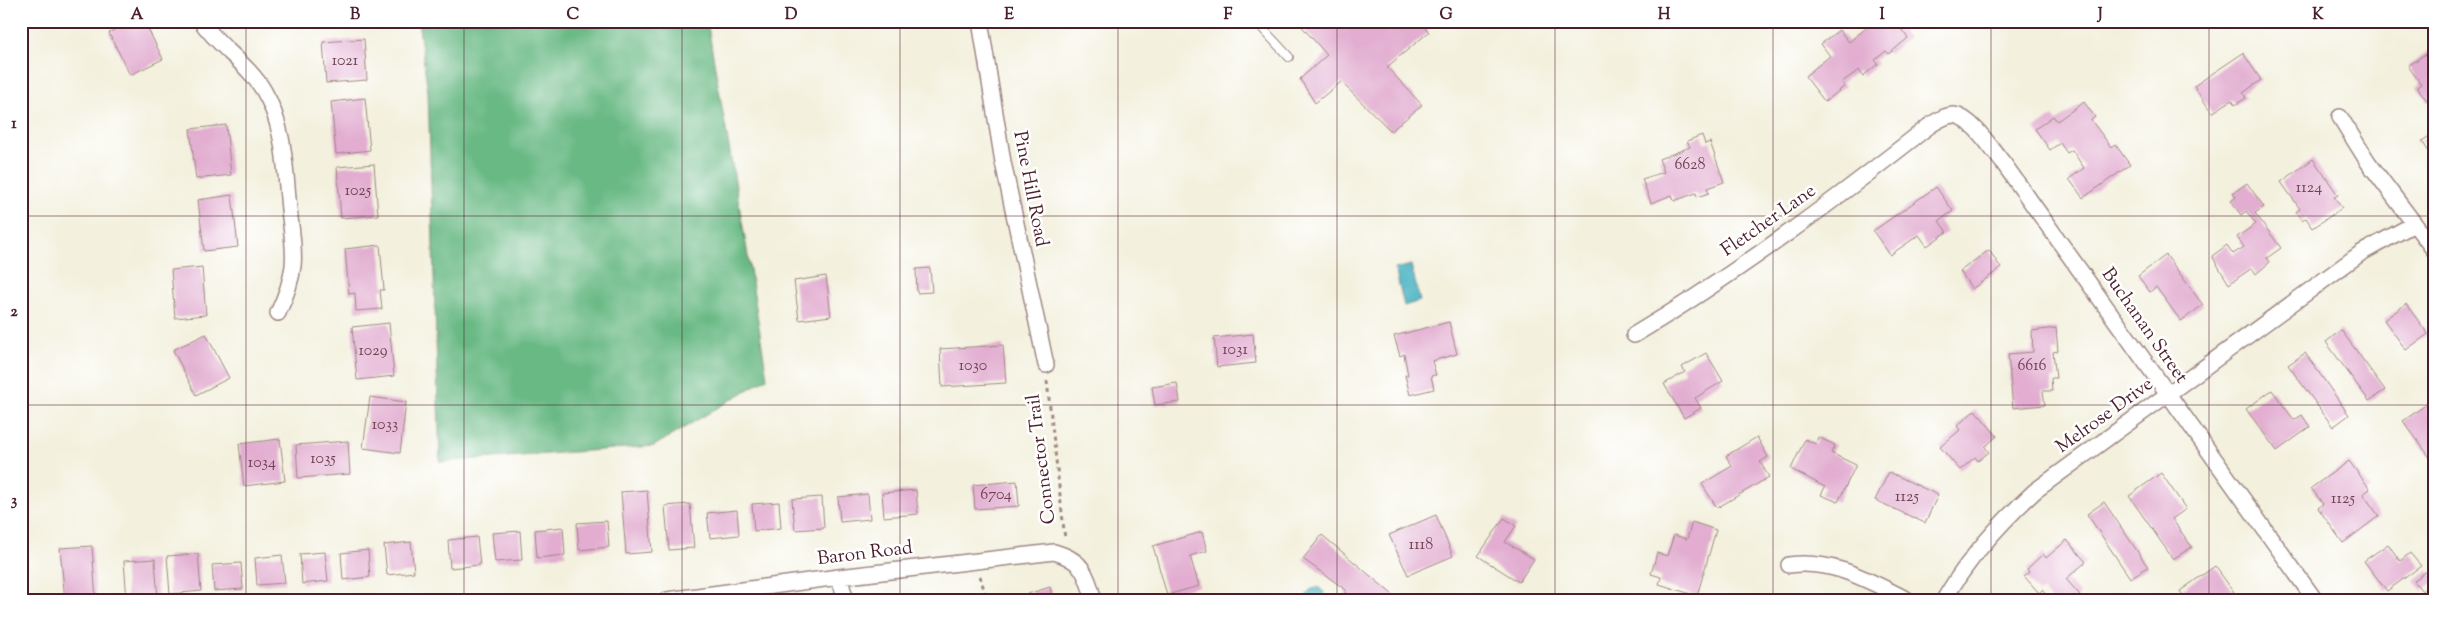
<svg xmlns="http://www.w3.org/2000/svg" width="2455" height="621" font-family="'Sorts Mill Goudy',serif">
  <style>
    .forest { fill: #69b984; stroke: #5a6c58 }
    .water { fill: #43b0c0; stroke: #466876 }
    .building { fill: #e2add0 }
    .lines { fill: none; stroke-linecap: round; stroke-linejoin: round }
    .service-casing { stroke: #9e8884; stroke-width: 10 }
    .minor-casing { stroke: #9e8884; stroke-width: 18 }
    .path { stroke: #9e8884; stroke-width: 3; stroke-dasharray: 4 4; stroke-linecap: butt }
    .service { stroke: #fff; stroke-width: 8 }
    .minor { stroke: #fff; stroke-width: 15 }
    .grid { fill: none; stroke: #4a1f2b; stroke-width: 1; stroke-opacity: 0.55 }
    .labels { text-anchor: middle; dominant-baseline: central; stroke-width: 5; stroke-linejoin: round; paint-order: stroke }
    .number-label { font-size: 16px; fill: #704254 }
    .street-label { font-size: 19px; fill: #4a1f2b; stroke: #fff }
    .neatline { fill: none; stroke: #4a1f2b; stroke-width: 2 }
    .grid-label { font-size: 16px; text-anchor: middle; font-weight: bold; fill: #4a1f2b }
  </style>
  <rect width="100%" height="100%" fill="#fff"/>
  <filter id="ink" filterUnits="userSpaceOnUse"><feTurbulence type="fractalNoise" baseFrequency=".02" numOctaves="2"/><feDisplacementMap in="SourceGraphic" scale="10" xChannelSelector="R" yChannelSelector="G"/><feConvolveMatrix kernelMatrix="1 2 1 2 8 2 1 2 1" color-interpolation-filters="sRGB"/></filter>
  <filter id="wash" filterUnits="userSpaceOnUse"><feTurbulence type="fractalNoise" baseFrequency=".0096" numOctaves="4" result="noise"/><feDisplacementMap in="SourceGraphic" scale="20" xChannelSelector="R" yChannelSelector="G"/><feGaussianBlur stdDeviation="1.12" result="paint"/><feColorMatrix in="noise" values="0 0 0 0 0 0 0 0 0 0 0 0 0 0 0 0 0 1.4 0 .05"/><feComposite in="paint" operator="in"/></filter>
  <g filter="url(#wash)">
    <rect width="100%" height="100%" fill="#f3f0dd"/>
    <path class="forest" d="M418 21H707L747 250 767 378 654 446 440 462 428 92Z"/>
    <path class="water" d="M1411 265 1420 301 1404 306 1395 269Z
      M1318 587 1324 592 1322 600H1304L1310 590Z"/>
    <g id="blocks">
      <path class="building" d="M131 21H144L163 59 130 75 109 33Z
        M1297 21H1418L1429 32 1387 67 1422 105 1391 131 1341 82 1315 103 1300 79 1327 55Z
        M1875 21H1895L1908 38 1889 54 1886 51 1875 60 1878 64 1863 76 1859 70 1842 82 1845 86 1825 102 1805 76 1830 56 1821 44 1839 30 1849 42Z
        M364 39 367 80 326 83 323 42Z
        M2434 48V98L2428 102 2417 87 2421 84 2408 66Z
        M2243 53 2261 80 2243 93 2246 98 2235 105 2232 100 2212 113 2194 86Z
        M365 98 370 150 336 154 331 102Z
        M2084 102 2095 117 2091 120 2111 147 2115 144 2130 165 2083 198 2069 179 2084 168 2072 150 2067 153 2060 143 2050 150 2035 129 2053 116 2057 121Z
        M226 125 231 175 196 179 190 129Z
        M2434 133V160L2422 141Z
        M1702 135 1705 144 1710 142 1724 182 1707 188 1709 193 1697 197 1696 193 1674 201 1672 195 1651 203 1642 179 1664 172 1659 159 1690 147 1687 141Z
        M2313 159 2338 195 2334 197 2342 208 2313 228 2306 218 2302 221 2296 212 2300 209 2281 182Z
        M374 164 378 215 341 218 337 167Z
        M2247 183 2264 207 2255 213 2281 248 2267 258 2270 262 2256 274 2252 268 2229 284 2212 256 2227 245 2233 254 2244 247 2237 237 2256 224 2246 211 2241 215 2231 201 2236 197 2233 193Z
        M1936 187 1953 211 1939 221 1947 232 1927 246 1919 235 1890 255 1873 231Z
        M232 195 238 247 204 251 198 200Z
        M380 245 384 290H380L382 309 356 311 355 293 349 294 345 249Z
        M1989 250 2001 268 1972 289 1960 271Z
        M2166 255 2203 305 2181 321 2156 287 2150 292 2138 276Z
        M202 267 206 315 175 318 171 270Z
        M930 268 932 292 917 293 916 269Z
        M826 276 831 316 799 320 794 281Z
        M2406 304 2428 334 2406 350 2384 320Z
        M1449 322 1457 354 1432 361 1436 375 1431 376 1434 389 1410 395 1405 375H1408L1404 354 1400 356 1394 336Z
        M389 323 394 376 357 380 352 327Z
        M2056 328 2058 351 2053 352 2056 378H2051L2052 391H2043L2045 405 2013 408 2008 354 2033 352 2032 331Z
        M2341 330 2385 390 2369 401 2326 342Z
        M206 334 229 378 196 395 173 350Z
        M1253 334 1256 363 1217 367 1214 338Z
        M1003 345 1006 383 942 387 940 349Z
        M1706 353 1723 381 1695 398 1701 408 1684 418 1664 384 1685 372 1682 367Z
        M2305 353 2349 415 2333 427 2288 365Z
        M1177 383 1180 402 1155 405 1152 387Z
        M2272 390 2294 420 2302 415 2310 427 2277 451 2246 409Z
        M370 397 406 402 400 453 363 448Z
        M2434 399V458L2432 460 2403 421Z
        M1975 410 1997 436 1985 447 1989 452 1978 461 1975 457 1960 470 1940 447 1960 430 1957 426Z
        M1757 437 1768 457 1760 462 1769 477 1717 508 1702 484 1732 466 1726 456Z
        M1818 437 1835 445 1831 453 1856 465 1838 502 1821 495 1825 487 1791 469 1805 439 1816 444Z
        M280 439 285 481 244 486 239 444Z
        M348 441 350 474 298 478 296 445Z
        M2349 461 2370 489 2363 494 2379 516 2343 543 2318 508 2323 504 2311 488Z
        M1889 472 1938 495 1925 523 1875 500Z
        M2161 473 2186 509 2172 519 2192 547 2173 559 2129 496Z
        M1017 481 1019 506 975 509 973 485Z
        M647 490 652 552 626 554 621 492Z
        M916 490 918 514 884 517 882 493Z
        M868 494 870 519 840 522 838 497Z
        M822 497 824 528 795 530 792 499Z
        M779 502 781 528 754 531 752 504Z
        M2104 502 2148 567 2130 578 2087 514Z
        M690 504 694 548 669 550 665 506Z
        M737 510 739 535 710 538 707 513Z
        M1436 515 1453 556 1408 575 1389 535Z
        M1504 518 1516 526 1505 542 1534 559 1519 582 1478 556Z
        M607 521 609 547 579 550 577 523Z
        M1692 522 1716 530 1697 596 1659 584 1661 577 1651 574 1657 553 1667 556 1674 535 1687 539Z
        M563 527 565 555 537 558 535 530Z
        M520 531 522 560 495 562 492 533Z
        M1202 532 1207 551 1190 556 1199 586 1167 595 1153 546Z
        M1322 535 1393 595 1390 600H1344L1346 590 1303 559Z
        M477 537 480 565 450 568 448 540Z
        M2067 540 2086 562 2066 579 2080 595 2074 600H2051L2042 590 2039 593 2024 576 2029 572 2027 569 2043 554 2046 558Z
        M411 542 414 572 387 575 384 545Z
        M2388 544 2400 561 2410 553 2421 566 2387 591 2364 561Z
        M92 546 96 600H65L60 548Z
        M368 550 370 577 343 580 341 553Z
        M325 552 328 581 302 584 300 554Z
        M198 554 201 591 170 594 167 556Z
        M282 555 285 583 257 585 255 558Z
        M155 559 158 600H127L124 561Z
        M241 563 243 589 214 591 212 565Z
        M2215 566 2234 592 2223 600H2186L2180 591Z
        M2428 570 2434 577V582L2422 591 2414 581Z
        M1050 587 1053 600H1019L1018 597Z"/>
    </g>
  </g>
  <g filter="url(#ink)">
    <use href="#blocks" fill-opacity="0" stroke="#9e8884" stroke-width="1"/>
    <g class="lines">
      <defs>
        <path id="service" d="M1260 21 1263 29 1289 57"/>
        <path id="minor" d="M201 21C219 47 248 64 264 91 285 127 285 169 289 209 291 228 295 248 293 266 291 283 285 298 278 313
          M980 21 1003 162 1046 365
          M2340 117 2368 162 2434 250
          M1634 335C1738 273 1835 200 1929 126 1937 121 1945 115 1954 115 1972 117 1993 151 2004 164L2315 600
          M1789 565C1833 559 1869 581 1908 600
          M839 577 846 600
          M667 600 839 577 1054 552C1083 560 1086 573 1094 600
          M1944 600C1968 558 1999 524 2035 491L2361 253 2414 224"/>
      </defs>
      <use href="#service" class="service-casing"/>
      <use href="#minor" class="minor-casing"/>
      <path class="path" d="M1047 381 1065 539
        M980 576 987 600"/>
      <use href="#service" class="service"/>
      <use href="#minor" class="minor"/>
    </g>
  </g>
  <path class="grid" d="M246 21V600M464 21V600M682 21V600M900 21V600M1118 21V600M1337 21V600M1555 21V600M1773 21V600M1991 21V600M2209 21V600M21 216H2434M21 405H2434"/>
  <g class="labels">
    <g class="number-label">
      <text x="345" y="61">1021</text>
      <text x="1690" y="165">6628</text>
      <text x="2309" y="188">1124</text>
      <text x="358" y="191">1025</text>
      <text x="1235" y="350">1031</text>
      <text x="373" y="351">1029</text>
      <text x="973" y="366">1030</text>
      <text x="2032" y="366">6616</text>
      <text x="385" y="425">1033</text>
      <text x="323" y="459">1035</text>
      <text x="262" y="463">1034</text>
      <text x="996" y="495">6704</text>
      <text x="1907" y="497">1125</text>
      <text x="2343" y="499">1125</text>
      <text x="1421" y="545">1118</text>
    </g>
    <g class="street-label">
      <text transform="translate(1030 189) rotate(79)">Pine Hill Road</text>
      <text transform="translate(1769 221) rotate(-35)">Fletcher Lane</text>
      <text transform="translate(2144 326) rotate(55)">Buchanan Street</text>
      <text transform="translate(2105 416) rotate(-36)">Melrose Drive</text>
      <text transform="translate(1042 459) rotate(-97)">Connector Trail</text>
      <text transform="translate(865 554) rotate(-7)">Baron Road</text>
    </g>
  </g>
  <rect width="2455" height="621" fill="none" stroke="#fff" stroke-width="55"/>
  <rect x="28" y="28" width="2400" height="566" class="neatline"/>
  <g class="grid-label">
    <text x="137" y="19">A</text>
    <text x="355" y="19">B</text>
    <text x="573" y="19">C</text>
    <text x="791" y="19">D</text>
    <text x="1009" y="19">E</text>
    <text x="1228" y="19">F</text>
    <text x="1446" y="19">G</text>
    <text x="1664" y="19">H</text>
    <text x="1882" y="19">I</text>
    <text x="2100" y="19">J</text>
    <text x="2318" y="19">K</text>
    <text x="14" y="128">1</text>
    <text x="14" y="316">2</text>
    <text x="14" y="505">3</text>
  </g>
</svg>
